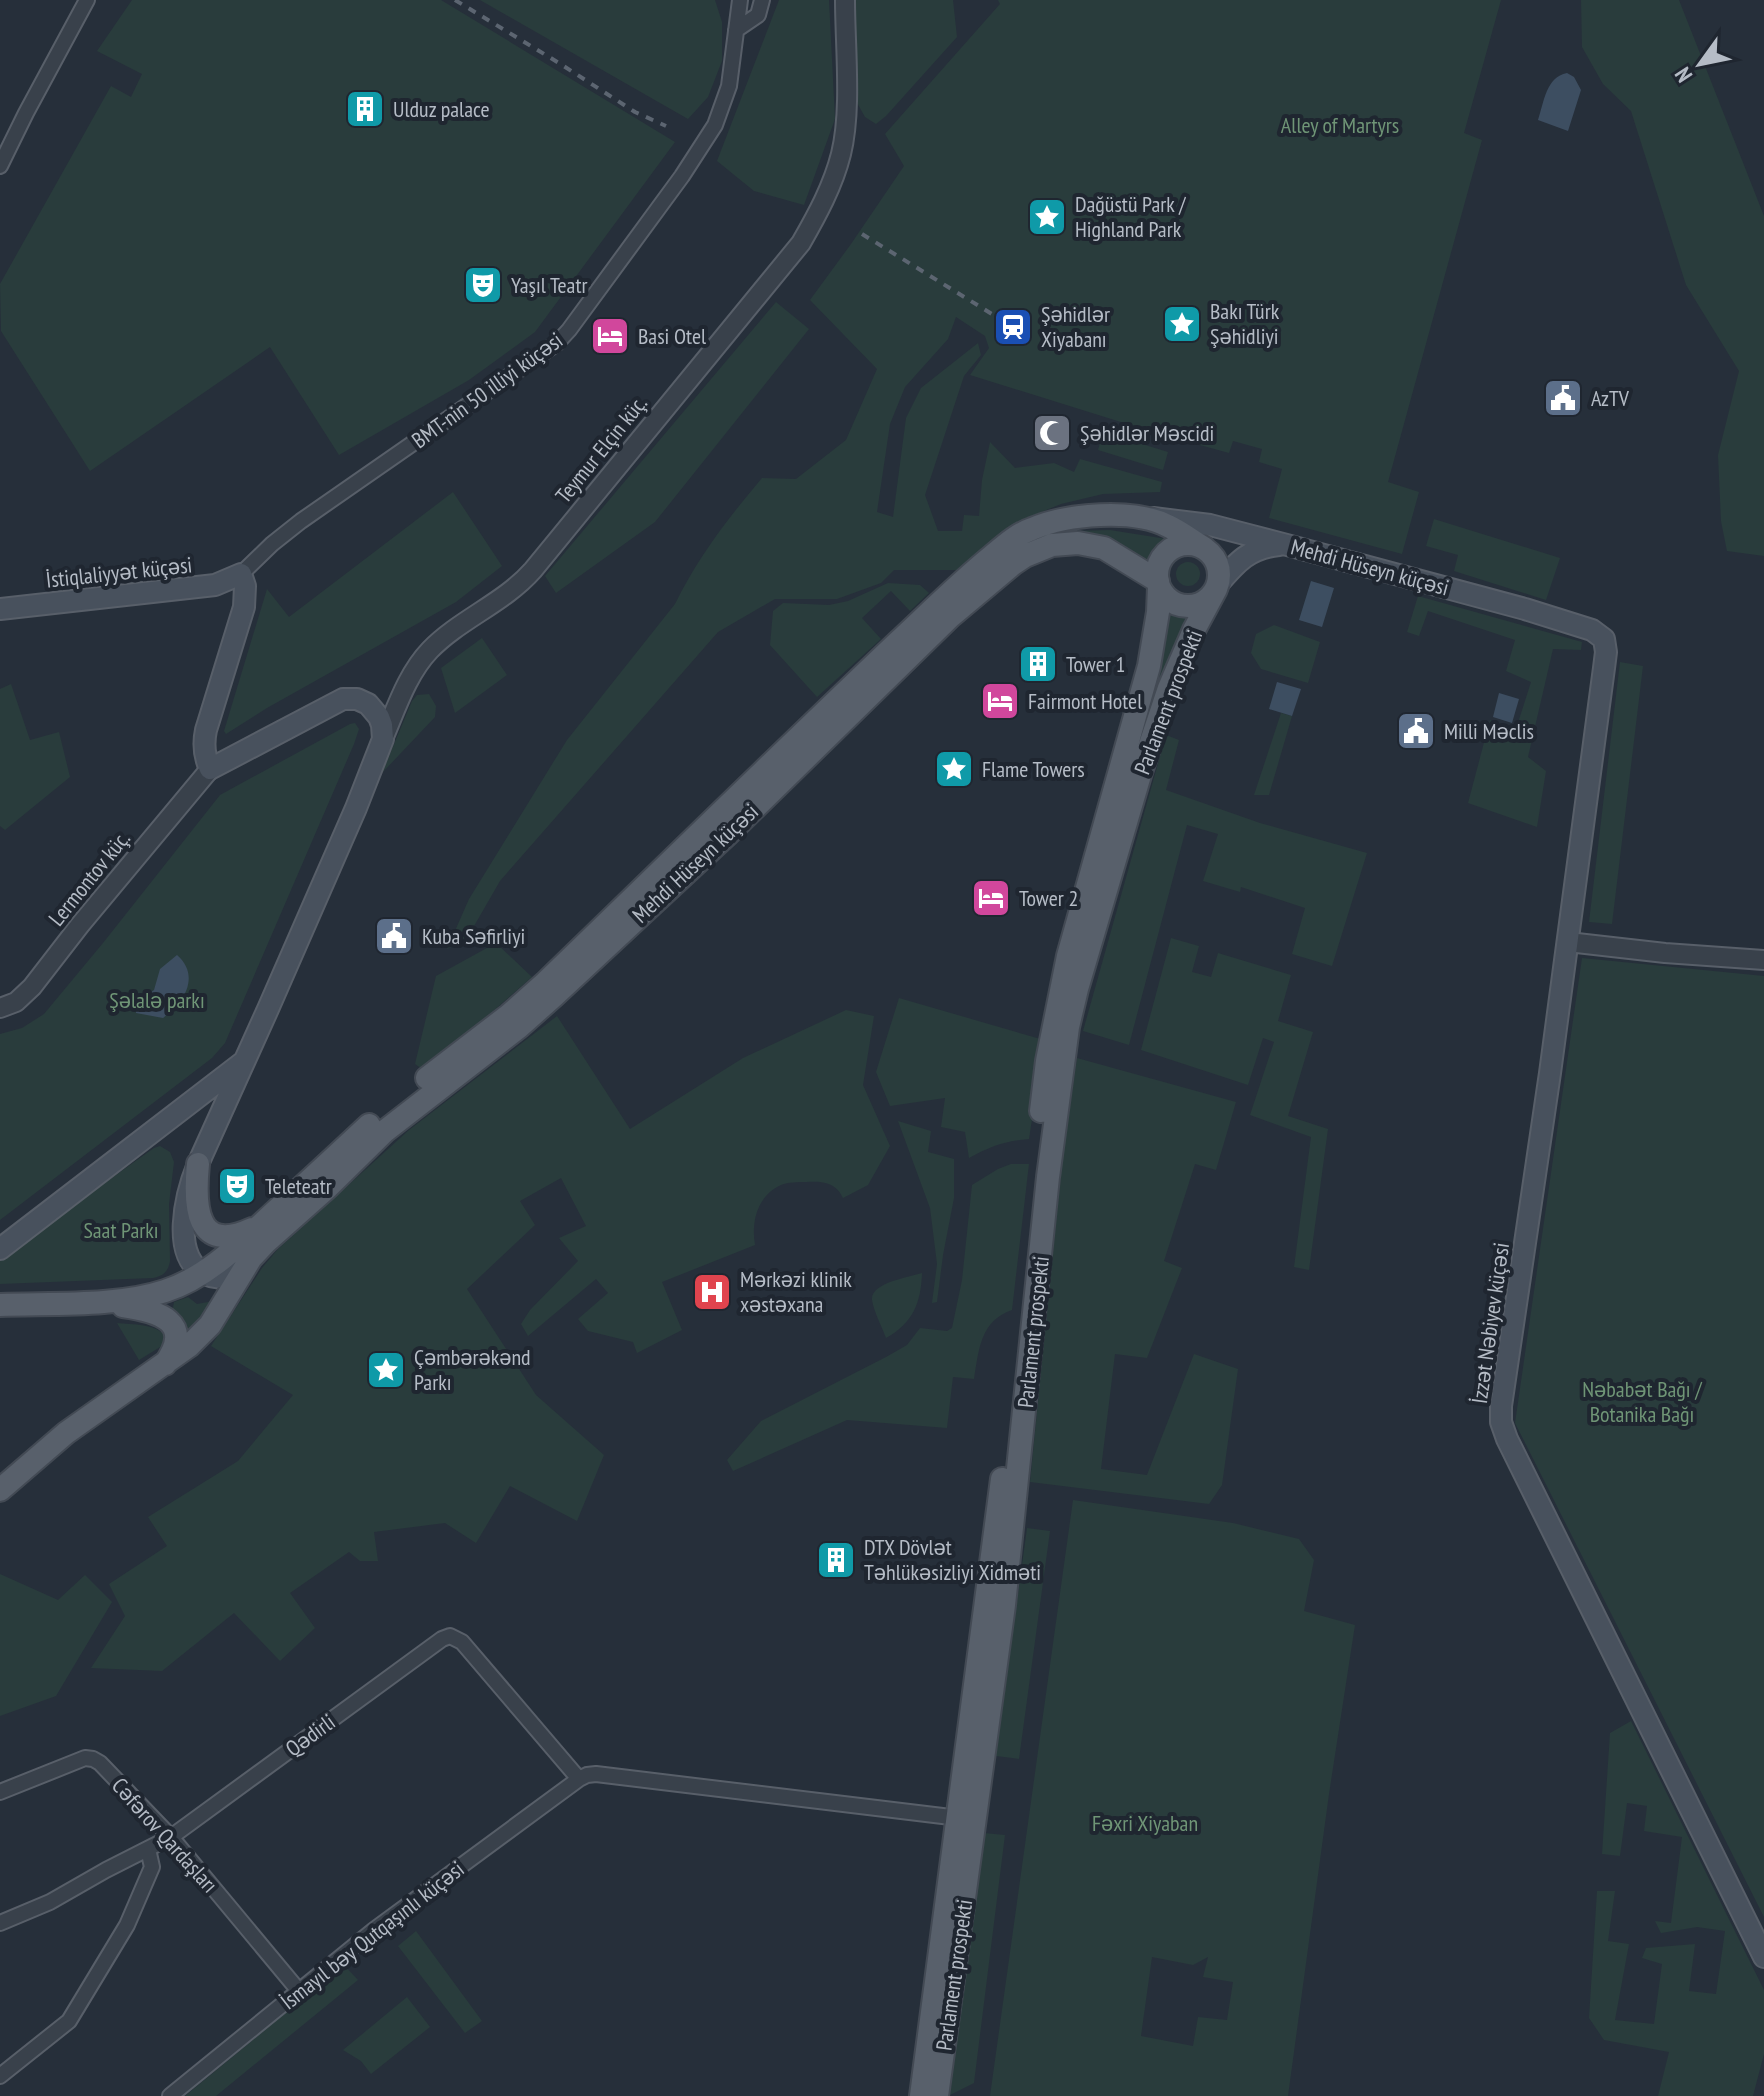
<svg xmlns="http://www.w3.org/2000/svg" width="1764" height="2096" font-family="'PT Sans Narrow',sans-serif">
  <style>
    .green { fill: #293c3c; fill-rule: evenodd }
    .water { fill: #3d4e61 }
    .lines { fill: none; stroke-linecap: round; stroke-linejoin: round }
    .minor-casing { stroke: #585f69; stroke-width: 18 }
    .tertiary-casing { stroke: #585f69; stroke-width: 22 }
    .secondary-casing { stroke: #585f69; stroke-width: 24 }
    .primary-casing { stroke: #434a54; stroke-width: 26 }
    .minor { stroke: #39414b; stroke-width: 14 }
    .tertiary { stroke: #39414b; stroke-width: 18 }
    .secondary { stroke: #48515d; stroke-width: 20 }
    .primary { stroke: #58606b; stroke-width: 22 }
    .rail { stroke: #5c6571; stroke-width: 4; stroke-dasharray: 8 8; stroke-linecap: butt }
    .labels { text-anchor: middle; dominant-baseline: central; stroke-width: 8; stroke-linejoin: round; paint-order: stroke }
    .poi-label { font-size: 22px; fill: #b5bcc6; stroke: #1f2630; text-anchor: start }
    .park-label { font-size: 22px; fill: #6f9576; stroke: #1f2630 }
    .street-label { font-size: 22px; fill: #b5bcc6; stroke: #1f2630 }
  </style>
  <rect width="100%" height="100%" fill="#262f3a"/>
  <path class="green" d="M132 0H441L675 142 535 332 469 380 339 455 270 347 90 471 1 331 0 284 111 86 131 97 142 74 97 51Z
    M480 0H715L722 22V61L708 97 688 119Z
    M779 0H829L835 119 804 205 754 191 717 161Z
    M855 0H953L957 37 886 116 876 124 865 117 856 101Z
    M998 0H1501L1464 133 1482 140 1388 482 1419 492 1402 554 1269 518 1282 469 1259 462 1262 449 1233 441 1229 453 1156 433 970 375 989 348 985 336 956 317 948 339 905 387 890 424 877 512 893 517 906 418 921 388 978 343 981 355 964 376 925 495 938 531H962L964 515 979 516 982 480 990 442 1015 468 1054 463 1074 472 1080 459 1162 482 1160 492 1103 494 1061 504 1017 522 958 570H894L881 583 837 599H775L718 632 500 881 466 940 447 949 469 899 567 740 675 604C698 557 729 517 762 478L796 479 846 440 877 369 810 300 851 244 904 166 885 134 1000 4Z
    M1581 0H1679L1764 216V556L1727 551 1721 521 1718 455 1739 371 1686 285 1631 111 1603 84 1582 47Z
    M776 302 809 329 655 522 556 593 545 576Z
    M1103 432 1168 452 1163 470 1098 450Z
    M453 492 502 566 456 602 267 708 226 734 224 731 267 589 289 617Z
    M1434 519 1560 558 1546 600 1454 571 1458 555 1426 546Z
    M1110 530 1173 540C1161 547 1154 554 1151 567 1124 541 1107 536 1071 531Z
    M1176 574a12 12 0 1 1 24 0a12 12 0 1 1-24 0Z
    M888 583 920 585 929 593 910 611 891 591 862 618 881 639 817 697 770 645 773 611 783 603 829 605 848 601Z
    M1418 596 1582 642 1581 650 1553 649 1528 757 1546 771 1537 827 1468 803 1490 720 1516 729 1531 682 1506 671 1515 640 1428 611 1419 636 1407 632Z
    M1164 606 1173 611 1191 613 1149 714Z
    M1274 625 1320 642 1308 683 1261 669 1251 653 1256 634Z
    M482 638 507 675 455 713 441 668Z
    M1620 662 1643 666 1612 924 1589 922Z
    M11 684 30 740 59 732 70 777 5 830 0 826V689Z
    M429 694 436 706 435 717 382 773 412 701 417 695Z
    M1281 713 1292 716 1269 795H1254Z
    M355 723 359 729 354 744 225 1043 212 1058 0 1220V1034L22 1028 44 1014 103 943 220 795 350 724Z
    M1166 735 1179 740 1166 790 1260 823 1367 853 1332 966 1292 954 1305 908 1241 887 1240 892 1203 881 1218 834 1187 825 1129 1045 1083 1031Z
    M1171 938 1199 946 1192 972 1211 977 1218 953 1291 975 1278 1021 1313 1032 1288 1116 1328 1129 1309 1270 1294 1267 1311 1137 1250 1115 1274 1042 1263 1038 1248 1085 1141 1050Z
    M496 943 532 977 425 1071 415 1064 436 976Z
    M1582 958 1764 976V1917L1515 1423Z
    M899 998 1044 1040 1029 1139C1005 1141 991 1146 969 1158L965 1132 941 1127 945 1098 890 1106 876 1072Z
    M846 1010 874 1016 863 1085 890 1146 868 1185 843 1198C836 1182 821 1181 806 1182 798 1182 788 1182 781 1185 757 1196 751 1222 755 1245L662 1282 682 1330 637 1353 633 1342 588 1331 578 1319 608 1293 596 1279 528 1336 521 1324 530 1310 578 1261 559 1238 586 1226 561 1178 520 1201 535 1225 467 1289 536 1395 604 1455 577 1521 510 1486 476 1543 445 1523 374 1532 378 1561H360L349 1552 290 1593 315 1628 280 1661 234 1613 162 1671 91 1668 125 1616 109 1584 167 1546 148 1517 238 1461 293 1395 211 1346 262 1268 278 1249 409 1130 557 1016 630 1129 743 1058Z
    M1077 1058 1236 1102 1216 1170 1195 1164 1164 1261 1182 1268 1147 1358 1115 1354 1101 1469 1147 1475 1194 1354 1238 1369 1222 1485 1209 1504 1030 1482 1062 1163Z
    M898 1121 931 1131 928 1152 954 1159V1198L943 1255 937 1302 932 1303 937 1264 930 1208Z
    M160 1146 170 1152 174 1162 169 1204 170 1261C168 1272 163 1276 153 1278L0 1284V1257L154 1148Z
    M1011 1164H1029L1012 1310C980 1321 979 1350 974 1379L953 1377 947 1428 847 1420 733 1471 727 1460 761 1421 886 1357 907 1345 920 1328 947 1331 952 1328 962 1280 972 1185 998 1169Z
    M922 1273C921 1303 913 1323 886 1338 882 1327 874 1312 872 1300 870 1283 909 1277 922 1273Z
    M220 1296 185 1342 172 1313 174 1302 188 1297 197 1304 208 1302Z
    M117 1323C132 1325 157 1323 166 1337L165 1344 139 1360Z
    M1073 1500 1233 1523 1299 1539 1314 1560 1304 1611 1355 1625 1329 1794 1288 2096H990ZM1208 1957 1203 1977 1233 1982 1227 2020 1198 2017 1193 2046 1141 2036 1152 1957 1193 1965Z
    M1027 1528 1050 1531 1019 1759 996 1756Z
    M0 1574 58 1600 85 1575 112 1602 56 1696 0 1716Z
    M1631 1721 1764 1990V2054L1753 2096H1658L1669 2052 1604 2040 1589 2018 1597 1891H1615L1608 1941 1629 1944 1615 2020 1654 2024 1662 1964 1642 1958 1646 1948 1695 1944 1689 1991 1716 1994 1725 1931 1697 1927 1661 1933 1655 1921 1671 1923 1682 1837 1644 1831 1647 1806 1627 1803 1620 1856 1602 1854 1610 1733Z
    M984 1833 1005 1835 974 2083 950 2095Z
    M416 1931 482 2021 465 2033 398 1946Z
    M344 1965 358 1980 216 2096H185Z
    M407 1997 430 2027 371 2074 361 2061 343 2050Z"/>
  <path class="water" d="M1567 73 1574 77 1581 90 1568 131 1538 120C1544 102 1546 77 1567 73Z
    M1311 581 1334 588 1322 627 1299 620Z
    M1277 682 1301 689 1292 716 1269 709Z
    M1499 693 1519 699 1512 723 1493 717Z
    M177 955C201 976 184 1003 163 1018L136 1013V1003L154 990 160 969Z"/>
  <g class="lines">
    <defs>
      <path id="minor" d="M736 30 758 15 762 0
        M0 166 26 113 87 0
        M241 574 272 544 301 521 557 343 569 330 682 176 715 125 729 86 740 0
        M0 1792 85 1758 93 1759 100 1763 171 1837 299 1991
        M0 1923 50 1902 106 1870 171 1837 442 1639 450 1636 462 1642 579 1779
        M0 2076 69 2021 127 1925 152 1867 148 1849
        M170 2096 374 1930 579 1779 587 1775 596 1774 959 1818"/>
      <path id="tertiary" d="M383 739C396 709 407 674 430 650 460 619 504 603 533 570L801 243C817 215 833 186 841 154 852 110 845 46 845 0
        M1568 942 1665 953 1764 960
        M0 1008 16 1002 32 987 80 925 210 769"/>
      <path id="secondary" d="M1153 518 1210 525 1287 545 1525 609 1592 630 1604 639 1606 652 1604 668 1550 1073 1501 1406V1422L1507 1439 1764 1957
        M1218 584C1237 562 1249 548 1279 545
        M0 609 215 585 241 574 245 586 244 607 206 730C203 744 204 756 210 769L343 699H357L368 704 379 717 382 725 383 739 356 808 268 1009 198 1164C186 1193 169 1259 207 1275 222 1282 237 1272 247 1262
        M0 1249 242 1063"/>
      <path id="primary" d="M1157 575a31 31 0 1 1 62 0a31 31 0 1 1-62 0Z
        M427 1078 509 1015 545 983C662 870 779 755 898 642 929 613 959 583 992 556 1004 546 1017 534 1032 529 1067 514 1133 508 1168 526 1181 532 1192 541 1204 548
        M1041 1111 1047 1061 1068 956 1149 666 1158 612 1159 587
        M198 1164C194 1205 195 1255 252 1229
        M0 1305C51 1303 117 1307 165 1291 209 1277 245 1239 279 1208 309 1181 339 1153 369 1125
        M123 1306C159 1311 195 1322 165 1364
        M0 1490 66 1433 189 1346 210 1325 251 1258 266 1242 328 1187 385 1131 519 1027 555 995 728 834 951 616 1013 564 1025 556 1052 545 1078 543 1104 548 1158 581
        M921 2096 1002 1479
        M937 2096 1004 1605 1048 1177 1068 1027 1077 989 1140 775 1169 688 1194 630 1216 589"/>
    </defs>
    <use href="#minor" class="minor-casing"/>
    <use href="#tertiary" class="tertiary-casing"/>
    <use href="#secondary" class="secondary-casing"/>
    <use href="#primary" class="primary-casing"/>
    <use href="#minor" class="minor"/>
    <use href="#tertiary" class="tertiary"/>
    <use href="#secondary" class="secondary"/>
    <use href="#primary" class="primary"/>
    <path class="rail" d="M455 0 559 63 635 112 666 126
      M862 234 1013 327"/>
  </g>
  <defs>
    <symbol id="building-square" viewBox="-11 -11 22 22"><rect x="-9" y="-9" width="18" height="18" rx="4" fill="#0f9aa8" stroke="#1f2630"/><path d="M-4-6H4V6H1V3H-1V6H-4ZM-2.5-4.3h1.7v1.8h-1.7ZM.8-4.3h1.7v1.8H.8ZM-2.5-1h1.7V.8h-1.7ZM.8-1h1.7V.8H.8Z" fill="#fff"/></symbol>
    <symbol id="sight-square" viewBox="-11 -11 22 22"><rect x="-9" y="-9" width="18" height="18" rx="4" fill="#0f9aa8" stroke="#1f2630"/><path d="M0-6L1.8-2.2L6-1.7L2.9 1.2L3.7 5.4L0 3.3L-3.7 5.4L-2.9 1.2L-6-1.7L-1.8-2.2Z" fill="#fff"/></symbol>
    <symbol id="theatre-square" viewBox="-11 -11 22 22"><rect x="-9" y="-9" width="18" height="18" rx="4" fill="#0f9aa8" stroke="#1f2630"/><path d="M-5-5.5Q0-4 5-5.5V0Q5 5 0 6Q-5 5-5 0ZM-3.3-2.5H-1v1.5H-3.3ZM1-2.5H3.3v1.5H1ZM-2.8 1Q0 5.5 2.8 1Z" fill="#fff"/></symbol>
    <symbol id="station-square" viewBox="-11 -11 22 22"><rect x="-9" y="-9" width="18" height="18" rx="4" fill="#1a4fb4" stroke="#1f2630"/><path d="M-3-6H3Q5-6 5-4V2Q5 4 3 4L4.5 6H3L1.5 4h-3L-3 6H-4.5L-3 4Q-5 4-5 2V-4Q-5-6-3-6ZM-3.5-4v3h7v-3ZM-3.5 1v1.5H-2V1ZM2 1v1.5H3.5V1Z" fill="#fff"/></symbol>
    <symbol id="hotel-square" viewBox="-11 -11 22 22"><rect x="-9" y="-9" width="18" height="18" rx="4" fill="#d1479c" stroke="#1f2630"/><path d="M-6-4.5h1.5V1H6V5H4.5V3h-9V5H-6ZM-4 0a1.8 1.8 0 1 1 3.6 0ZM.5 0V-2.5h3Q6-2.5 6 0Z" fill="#fff"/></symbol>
    <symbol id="civic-square" viewBox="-11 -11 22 22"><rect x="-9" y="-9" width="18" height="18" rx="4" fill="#5c6f8a" stroke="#1f2630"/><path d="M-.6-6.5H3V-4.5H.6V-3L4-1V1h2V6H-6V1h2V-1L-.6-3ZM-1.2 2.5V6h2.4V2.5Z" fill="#fff"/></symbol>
    <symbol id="mosque-square" viewBox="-11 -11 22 22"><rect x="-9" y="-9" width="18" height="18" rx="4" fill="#6b7280" stroke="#1f2630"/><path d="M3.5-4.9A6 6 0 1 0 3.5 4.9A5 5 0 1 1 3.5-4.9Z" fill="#fff"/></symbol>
    <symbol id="hospital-square" viewBox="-11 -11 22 22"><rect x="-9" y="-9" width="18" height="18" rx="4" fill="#e0444e" stroke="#1f2630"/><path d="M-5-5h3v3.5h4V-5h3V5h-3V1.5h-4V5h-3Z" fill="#fff"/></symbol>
  </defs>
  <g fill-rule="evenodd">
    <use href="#building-square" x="343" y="87" width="44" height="44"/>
    <use href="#sight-square" x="1025" y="195" width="44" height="44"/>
    <use href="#theatre-square" x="461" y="263" width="44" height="44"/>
    <use href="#sight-square" x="1160" y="302" width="44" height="44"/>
    <use href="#station-square" x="991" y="305" width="44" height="44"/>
    <use href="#hotel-square" x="588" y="314" width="44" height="44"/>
    <use href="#civic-square" x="1541" y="376" width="44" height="44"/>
    <use href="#mosque-square" x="1030" y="411" width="44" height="44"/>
    <use href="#building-square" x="1016" y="642" width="44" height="44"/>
    <use href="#hotel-square" x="978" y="679" width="44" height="44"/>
    <use href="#civic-square" x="1394" y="709" width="44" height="44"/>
    <use href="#sight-square" x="932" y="747" width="44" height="44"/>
    <use href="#hotel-square" x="969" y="876" width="44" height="44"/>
    <use href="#civic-square" x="372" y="914" width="44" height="44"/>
    <use href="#theatre-square" x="215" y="1164" width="44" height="44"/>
    <use href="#hospital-square" x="690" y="1270" width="44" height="44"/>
    <use href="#sight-square" x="364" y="1348" width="44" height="44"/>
    <use href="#building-square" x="814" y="1538" width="44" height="44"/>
  </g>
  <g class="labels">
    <g class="poi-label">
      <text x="393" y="109">Ulduz palace</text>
      <text x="1075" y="204">Dağüstü Park /<tspan x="1075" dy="25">Highland Park</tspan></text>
      <text x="511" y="285">Yaşıl Teatr</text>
      <text x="1210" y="311">Bakı Türk<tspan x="1210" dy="25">Şəhidliyi</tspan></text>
      <text x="1041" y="314">Şəhidlər<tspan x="1041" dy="25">Xiyabanı</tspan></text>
      <text x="638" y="336">Basi Otel</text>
      <text x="1591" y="398">AzTV</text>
      <text x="1080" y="433">Şəhidlər Məscidi</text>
      <text x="1066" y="664">Tower 1</text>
      <text x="1028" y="701">Fairmont Hotel</text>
      <text x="1444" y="731">Milli Məclis</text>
      <text x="982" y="769">Flame Towers</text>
      <text x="1019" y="898">Tower 2</text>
      <text x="422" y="936">Kuba Səfirliyi</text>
      <text x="265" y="1186">Teleteatr</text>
      <text x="740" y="1279">Mərkəzi klinik<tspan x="740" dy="25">xəstəxana</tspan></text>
      <text x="414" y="1357">Çəmbərəkənd<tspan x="414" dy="25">Parkı</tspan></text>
      <text x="864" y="1547">DTX Dövlət<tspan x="864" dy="25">Təhlükəsizliyi Xidməti</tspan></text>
    </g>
    <g class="park-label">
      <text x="1340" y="125">Alley of Martyrs</text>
      <text x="157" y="1000">Şəlalə parkı</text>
      <text x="121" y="1230">Saat Parkı</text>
      <text x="1642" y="1389">Nəbabət Bağı /<tspan x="1642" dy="25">Botanika Bağı</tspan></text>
      <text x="1145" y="1823">Fəxri Xiyaban</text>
    </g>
    <g class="street-label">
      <text transform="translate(487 390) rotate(-36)">BMT-nin 50 illiyi küçəsi</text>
      <text transform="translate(601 449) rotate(-51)">Teymur Elçin küç.</text>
      <text transform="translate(1370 567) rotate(15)">Mehdi Hüseyn küçəsi</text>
      <text transform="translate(119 572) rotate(-6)">İstiqlaliyyət küçəsi</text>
      <text transform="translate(1168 702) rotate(-69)">Parlament prospekti</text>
      <text transform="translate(695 863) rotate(-43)">Mehdi Hüseyn küçəsi</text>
      <text transform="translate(89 878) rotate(-51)">Lermontov küç.</text>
      <text transform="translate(1490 1323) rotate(-82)">İzzət Nəbiyev küçəsi</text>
      <text transform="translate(1033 1332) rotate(-84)">Parlament prospekti</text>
      <text transform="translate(310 1735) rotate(-36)">Qədirli</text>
      <text transform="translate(165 1835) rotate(48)">Cəfərov Qardaşları</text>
      <text transform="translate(372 1935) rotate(-38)">İsmayıl bəy Qutqaşınlı küçəsi</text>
      <text transform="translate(954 1975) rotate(-82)">Parlament prospekti</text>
    </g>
  </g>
  <g transform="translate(1700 64) rotate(237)" stroke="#1f2630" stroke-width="6" paint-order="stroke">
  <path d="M0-6L14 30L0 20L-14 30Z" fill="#b5bcc6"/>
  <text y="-12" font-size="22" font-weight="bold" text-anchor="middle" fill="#b5bcc6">N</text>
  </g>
</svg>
